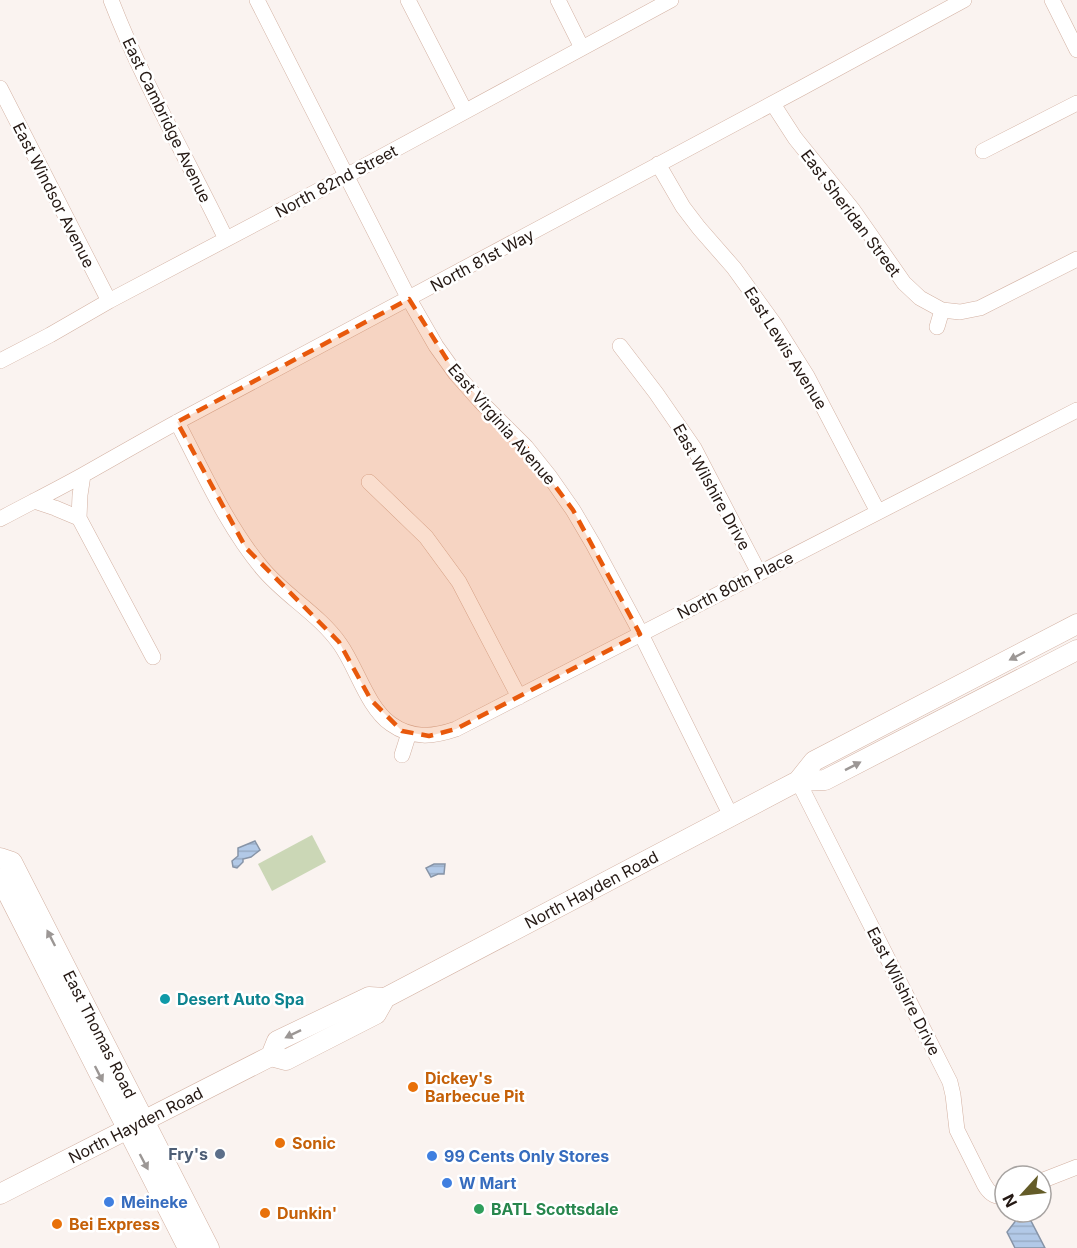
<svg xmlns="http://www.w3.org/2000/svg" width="1077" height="1248" font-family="Inter,sans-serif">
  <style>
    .park { fill: #cbd7b6 }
    .water { fill: url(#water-rules); stroke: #8794a7; stroke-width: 1.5 }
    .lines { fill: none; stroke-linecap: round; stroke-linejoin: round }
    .minor-casing { stroke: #d3b1a2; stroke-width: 16 }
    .major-casing { stroke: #d3b1a2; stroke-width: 21 }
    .minor { stroke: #fff; stroke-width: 15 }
    .major { stroke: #fff; stroke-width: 20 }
    .oneway { fill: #9c9795 }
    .marked { fill: #e8590c; fill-opacity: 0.2; stroke: #e8590c; stroke-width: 4.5; stroke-dasharray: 12 8; stroke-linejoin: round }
    .culture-dot { fill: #0f9aa8; stroke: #fff; stroke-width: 2 }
    .food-dot { fill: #e8710a; stroke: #fff; stroke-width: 2 }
    .service-dot { fill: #5c6f8a; stroke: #fff; stroke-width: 2 }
    .shop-dot { fill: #3f7fe0; stroke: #fff; stroke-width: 2 }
    .leisure-dot { fill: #2e9e5b; stroke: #fff; stroke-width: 2 }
    .labels { text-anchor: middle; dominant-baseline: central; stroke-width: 5; stroke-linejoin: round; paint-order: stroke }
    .street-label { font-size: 16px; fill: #241813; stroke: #fff }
    .culture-label { font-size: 16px; font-weight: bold; fill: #0d838f; stroke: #fff; text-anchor: start }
    .food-label { font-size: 16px; font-weight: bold; fill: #c56008; stroke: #fff; text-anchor: start }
    .service-label { font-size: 16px; font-weight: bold; fill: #4e5e75; stroke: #fff; text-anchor: end }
    .shop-label { font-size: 16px; font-weight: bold; fill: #366cbe; stroke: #fff; text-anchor: start }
    .leisure-label { font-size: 16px; font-weight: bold; fill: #27864d; stroke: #fff; text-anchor: start }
  </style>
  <defs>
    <pattern id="water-rules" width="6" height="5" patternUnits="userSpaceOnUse" patternTransform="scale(1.5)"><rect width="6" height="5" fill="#b2c9e7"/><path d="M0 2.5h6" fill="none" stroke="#99acc5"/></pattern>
  </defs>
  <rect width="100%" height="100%" fill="#faf3f0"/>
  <path class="park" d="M312 835 326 862 272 891 258 864Z"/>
  <path class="water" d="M255 841 260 850 251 857 243 859V862L237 868 233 867 232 861 238 856V848Z
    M434 864H445L444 874H438L431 877 426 868Z
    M1017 1219 1031 1221 1045 1248H1015L1007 1232Z"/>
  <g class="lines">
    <defs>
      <path id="minor" d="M111 0C143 83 188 160 226 239
        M257 0 409 299 436 346 456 374 480 401 526 447 550 477 573 510 593 544 636 624 731 816
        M408 0 465 111
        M558 0 582 48
        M1052 0 1077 50
        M0 88 109 301
        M773 104 795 138 853 210 904 283 920 298 942 310 960 312 980 308 1077 259
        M983 151 1077 103
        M658 164 683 207 699 228 734 268 775 325 807 376 878 512
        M937 327 942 310
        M620 346 656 393 694 448 759 573
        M0 361 50 335 109 301 346 176 671 0
        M177 422C203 471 226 525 262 568 285 596 319 614 340 644 357 668 367 707 391 724 412 739 433 737 456 729L1077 410
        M83 475 80 495 79 518 153 657
        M369 482 426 537 459 582 519 697
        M34 501 55 508 79 518
        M0 519C28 504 56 490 83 475 115 457 146 439 179 421 440 281 703 142 964 0
        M402 755 409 733
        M798 781 950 1082 953 1095 957 1130 984 1184C989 1193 995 1198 1005 1196
        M1041 1181 1077 1167"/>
      <g id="major">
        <path d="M798 781 825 780 1077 650"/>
        <path id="s1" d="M0 858 12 862 209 1248"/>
        <path d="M0 878 188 1248"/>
        <path id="s2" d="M271 1056 286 1060 376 1014 385 998 798 781 814 761 1077 624"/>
        <path id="s3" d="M0 1194 271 1056 277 1041 369 997 385 998"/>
      </g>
    </defs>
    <use href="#minor" class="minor-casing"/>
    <use href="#major" class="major-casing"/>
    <use href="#minor" class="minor"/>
    <use href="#major" class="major"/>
  </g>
  <defs><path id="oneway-solid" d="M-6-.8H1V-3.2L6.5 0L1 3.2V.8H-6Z" transform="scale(1.5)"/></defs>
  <g class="oneway">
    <use href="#oneway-solid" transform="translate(1017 656) rotate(152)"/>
    <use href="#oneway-solid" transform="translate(853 766) rotate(-27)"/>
    <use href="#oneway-solid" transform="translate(51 938) rotate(-117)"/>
    <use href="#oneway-solid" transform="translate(293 1034) rotate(154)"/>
    <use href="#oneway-solid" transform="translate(99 1074) rotate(63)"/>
    <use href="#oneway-solid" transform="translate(144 1162) rotate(62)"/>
  </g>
  <path class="marked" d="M409 299 456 374 526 447 573 510 640 634 456 729 429 736 402 731 371 700 339 642 246 548 177 422Z"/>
  <circle class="culture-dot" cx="165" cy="999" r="6"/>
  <g class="food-dot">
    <circle cx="413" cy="1087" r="6"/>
    <circle cx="280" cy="1143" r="6"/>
    <circle cx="265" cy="1213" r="6"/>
    <circle cx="57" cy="1224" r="6"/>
  </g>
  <circle class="service-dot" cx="220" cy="1154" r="6"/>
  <g class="shop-dot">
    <circle cx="432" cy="1156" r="6"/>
    <circle cx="447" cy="1183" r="6"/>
    <circle cx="109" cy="1202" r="6"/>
  </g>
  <circle class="leisure-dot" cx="479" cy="1209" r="6"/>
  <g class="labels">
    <g class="street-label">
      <text transform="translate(167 120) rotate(64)">East Cambridge Avenue</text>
      <text transform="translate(336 181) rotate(-28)">North 82nd Street</text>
      <text transform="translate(54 195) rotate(63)">East Windsor Avenue</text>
      <text transform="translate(851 213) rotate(53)">East Sheridan Street</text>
      <text transform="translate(482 260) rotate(-28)">North 81st Way</text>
      <text transform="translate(786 348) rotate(58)">East Lewis Avenue</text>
      <text transform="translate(502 424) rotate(49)">East Virginia Avenue</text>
      <text transform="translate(712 487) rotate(61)">East Wilshire Drive</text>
      <text transform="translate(735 585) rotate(-27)">North 80th Place</text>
      <text stroke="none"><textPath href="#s2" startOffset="368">North Hayden Road</textPath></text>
      <text transform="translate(904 991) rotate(63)">East Wilshire Drive</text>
      <text stroke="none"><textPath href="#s1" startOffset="206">East Thomas Road</textPath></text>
      <text stroke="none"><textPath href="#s3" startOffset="152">North Hayden Road</textPath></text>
    </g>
    <g class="culture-label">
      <text x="177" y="999">Desert Auto Spa</text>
    </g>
    <g class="food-label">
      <text x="425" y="1078">Dickey's<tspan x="425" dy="18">Barbecue Pit</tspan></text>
      <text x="292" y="1143">Sonic</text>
      <text x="277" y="1213">Dunkin'</text>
      <text x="69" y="1224">Bei Express</text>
    </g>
    <g class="service-label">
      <text x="208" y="1154">Fry's</text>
    </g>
    <g class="shop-label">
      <text x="444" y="1156">99 Cents Only Stores</text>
      <text x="459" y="1183">W Mart</text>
      <text x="121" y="1202">Meineke</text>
    </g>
    <g class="leisure-label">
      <text x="491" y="1209">BATL Scottsdale</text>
    </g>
  </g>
  <g transform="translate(1023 1194) rotate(243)"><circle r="28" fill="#ffffff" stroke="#a7a3a1" stroke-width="1.5"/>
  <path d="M0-4.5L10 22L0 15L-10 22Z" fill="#645c28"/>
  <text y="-9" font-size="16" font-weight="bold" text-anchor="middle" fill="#241813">N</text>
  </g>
</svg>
